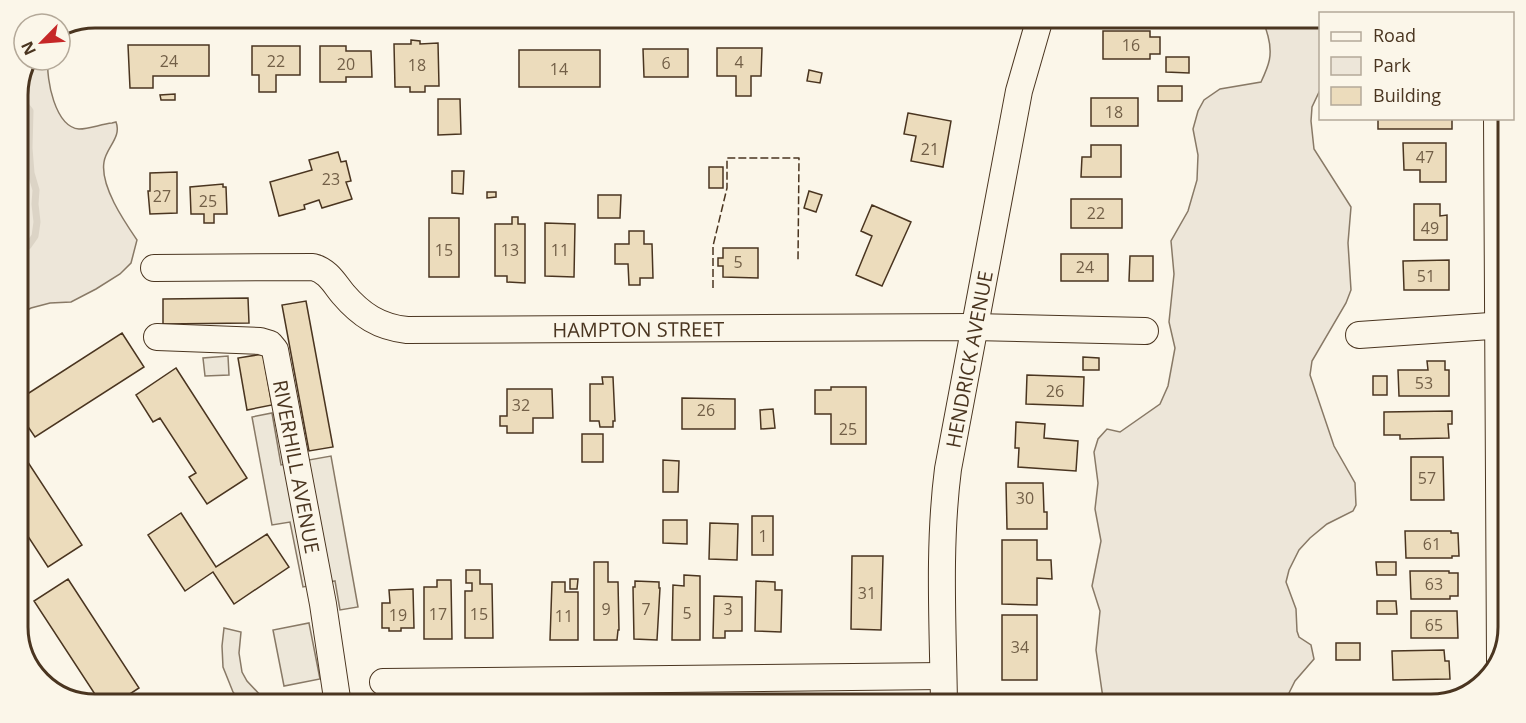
<svg xmlns="http://www.w3.org/2000/svg" width="1526" height="723" font-family="'Open Sans',sans-serif">
  <style>
    .green { fill: #ede6d9; stroke: #887966; stroke-width: 1.5 }
    .parking { fill: #ede7d9; stroke: #887966; stroke-width: 1.5 }
    .lines { fill: none; stroke-linecap: round; stroke-linejoin: round }
    .stream { stroke: #dcd4c6; stroke-width: 7 }
    .building { fill: #ecdcbc; stroke: #4a3520; stroke-width: 1.5 }
    .minor-casing { stroke: #4a3520; stroke-width: 28 }
    .minor { stroke: #fbf6e9; stroke-width: 26 }
    .fence { stroke: #4a3520; stroke-width: 1.5; stroke-dasharray: 8 3; stroke-linecap: butt }
    .labels { text-anchor: middle; dominant-baseline: central; stroke-width: 4.5; stroke-linejoin: round; paint-order: stroke }
    .number-label { font-size: 16px; fill: #725f47 }
    .street-label { font-size: 20px; fill: #4a3520; stroke: #fbf6e9 }
    .rim { fill: none; stroke: #4a3520; stroke-width: 3 }
  </style>
  <rect width="100%" height="100%" fill="#fbf6e9"/>
  <path class="green" d="M1261 18H1320V90L1312 107 1311 121 1314 149 1351 207 1348 243 1351 290 1346 303 1312 361 1310 375 1334 446 1355 483 1356 505 1353 511 1327 524 1310 538 1299 550 1289 570 1286 582 1296 609 1297 631 1299 637 1311 645 1314 659 1295 681 1288 695 1290 705H1104L1096 650 1100 611 1092 586 1101 541 1095 509 1098 483 1094 452 1098 439 1107 429 1120 432 1160 404 1168 386 1175 348 1169 322 1174 274 1171 241 1188 211 1197 180 1198 155 1193 129 1198 111 1204 100 1220 89 1261 82C1269 65 1273 55 1268 36 1266 30 1265 23 1261 18Z
    M32 60H48C46 79 55 127 79 129 90 129 101 124 112 123L116 122C122 137 106 148 104 162 100 186 124 221 137 240L131 263 120 274 96 289 71 302 50 303 31 308 18 315V90Z
    M18 629 41 679 31 671Z"/>
  <path class="parking" d="M228 356 229 375 205 376 203 358Z
    M272 413 281 465 331 456 358 607 340 610 335 581 303 587 290 522 272 525 252 417Z
    M309 623 320 679 284 686 273 630Z
    M224 628 241 632 239 653 242 672 247 681 262 697 278 705H243L233 692 223 667 222 646Z"/>
  <g class="lines">
    <path class="stream" d="M18 100 23 102 30 111 29 148 31 173 36 190 35 204 37 222 35 236 28 246 18 252"/>
  </g>
  <path class="building" d="M1103 31H1150V37H1160V54H1150V59H1103Z
    M411 40 420 41V44L438 43 439 86H425V92H410V87H395L394 44H411Z
    M128 45H209V76H153V88H130Z
    M252 46H300V75H276V92H259V75H252Z
    M320 46H346V51H371L372 77H346V82H320Z
    M717 48H762L761 76H751V96H736V76H717Z
    M643 49H688V77H644Z
    M519 50H600V87H519Z
    M1166 57H1189V73L1166 72Z
    M809 70 822 73 820 83 807 81Z
    M1158 86H1182V101H1158Z
    M175 94V100H161L160 95Z
    M1091 98H1138V126H1091Z
    M438 99H460L461 134 438 135Z
    M908 113 951 121 943 167 911 161 916 136 904 134Z
    M1378 118H1452V129H1378Z
    M1403 143H1446V182H1420V170H1404Z
    M1091 145H1121V177H1081L1082 157H1091Z
    M338 152 341 162 346 161 351 181 346 182 352 199 322 208 319 200 304 205 305 209 279 216 270 182 312 170 309 160Z
    M709 167H723V188H709Z
    M452 171H464L463 194 452 193Z
    M177 172V213L150 214 148 191H150V173Z
    M223 184V187H226L227 214H214V223H204V214H191L190 187Z
    M809 191 822 195 816 212 804 208Z
    M487 192H496V197L487 198Z
    M598 195H621L620 218H598Z
    M1071 199H1122V228H1071Z
    M1414 204H1440V216L1447 215V240H1414Z
    M872 205 911 222 882 286 856 275 872 236 861 231Z
    M512 217H518V224H525V283L507 282V276H495V224H512Z
    M429 218H459V277H429Z
    M545 223 575 224 574 277 545 276Z
    M629 231H644V244H652L653 278H640V285H629L628 264H615V244H629Z
    M723 248H758V278L723 277V266H718V258H723Z
    M1061 254H1108V281H1061Z
    M1130 256H1153V281H1129Z
    M1449 260V290H1404L1403 261Z
    M248 298 249 323 163 324V299Z
    M306 301 333 447 309 451 282 305Z
    M122 333 144 367 35 437 18 412V400Z
    M263 354 272 405 247 410 238 358Z
    M1083 357 1099 358V370H1083Z
    M1427 361H1445V370H1449V396H1399L1398 370H1428Z
    M176 368 247 478 207 504 189 477 196 473 160 418 153 422 136 395Z
    M1027 375 1084 377 1083 406 1026 404Z
    M1373 376H1387V395H1373Z
    M602 377H613L615 421H613V427H600L599 421H590V384H603Z
    M831 387H866V444H831V414H815V390H831Z
    M507 389H552L553 418H533V433H507V426H500V416H507Z
    M682 398 735 399V429H682Z
    M773 409 775 428 761 429 760 410Z
    M1452 411V424H1448L1449 438 1400 439V435H1384V412Z
    M1016 422 1045 424 1044 438 1078 441 1076 471 1018 467 1019 448H1015Z
    M582 434H603V462H582Z
    M18 447 82 545 48 567 18 521Z
    M1411 457H1443L1444 500H1411Z
    M663 460 679 461 678 492H663Z
    M1006 483H1043L1044 512H1047V529H1007Z
    M181 513 216 567 267 534 289 567 234 604 213 572 185 591 148 535Z
    M752 516H773V555H752Z
    M663 520H687V544L663 543Z
    M710 523 738 524 737 560 709 559Z
    M1405 531H1451V533H1458L1459 556H1452V558H1406Z
    M1002 540H1037V560H1051L1052 579 1037 578V605L1002 604Z
    M852 556H883L881 630 851 629Z
    M594 562H608V582H618L619 630H618L617 640H594Z
    M1376 562H1396V575H1377Z
    M466 570H480V584H492L493 638H465V591H472V583H466Z
    M1410 571H1449V573H1458V596H1450V599H1411Z
    M684 575 700 576V640H672L673 585 684 586Z
    M68 579 139 688 113 705H102L34 601Z
    M570 579H578L577 589H570Z
    M437 580H451L452 639H424V587H437Z
    M635 581 659 582V588H660L657 640 634 639 633 587H635Z
    M756 581 775 582V590H782L781 632 755 631Z
    M552 582H565V592H578V640H550Z
    M413 589 414 628H401V631H389V628H382V603H390L389 590Z
    M714 596 742 597V631H725V638H713Z
    M1377 601H1396L1397 614H1377Z
    M1411 611H1457L1458 638H1411Z
    M1002 615H1037V680H1002Z
    M1336 643H1360V660H1336Z
    M1444 650 1445 661H1449L1450 679 1393 680 1392 651Z"/>
  <g class="lines">
    <defs>
      <g id="minor">
        <path d="M1497 118 1500 661"/>
        <path id="s1" d="M154 268 313 267C328 271 334 283 343 294 361 315 379 327 407 330L973 327 1145 331"/>
        <path d="M1359 335 1505 325"/>
        <path id="s2" d="M157 337 260 341 270 344 275 350 323 604 338 705"/>
        <path d="M383 682 943 676"/>
        <path id="s3" d="M944 705C943 627 938 547 948 469L1019 91 1040 18"/>
      </g>
    </defs>
    <use href="#minor" class="minor-casing"/>
    <use href="#minor" class="minor"/>
    <path class="fence" d="M713 288V246L727 188V158H799L798 260"/>
  </g>
  <g class="labels">
    <g class="number-label">
      <text x="1131" y="45">16</text>
      <text x="169" y="61">24</text>
      <text x="276" y="61">22</text>
      <text x="739" y="62">4</text>
      <text x="666" y="63">6</text>
      <text x="346" y="64">20</text>
      <text x="417" y="65">18</text>
      <text x="559" y="69">14</text>
      <text x="1114" y="112">18</text>
      <text x="930" y="149">21</text>
      <text x="1425" y="157">47</text>
      <text x="331" y="179">23</text>
      <text x="162" y="196">27</text>
      <text x="208" y="201">25</text>
      <text x="1096" y="213">22</text>
      <text x="1430" y="228">49</text>
      <text x="444" y="250">15</text>
      <text x="510" y="250">13</text>
      <text x="560" y="250">11</text>
      <text x="738" y="262">5</text>
      <text x="1085" y="267">24</text>
      <text x="1426" y="276">51</text>
      <text x="1424" y="383">53</text>
      <text x="1055" y="391">26</text>
      <text x="521" y="405">32</text>
      <text x="706" y="410">26</text>
      <text x="848" y="429">25</text>
      <text x="1427" y="478">57</text>
      <text x="1025" y="498">30</text>
      <text x="763" y="536">1</text>
      <text x="1432" y="544">61</text>
      <text x="1434" y="584">63</text>
      <text x="867" y="593">31</text>
      <text x="606" y="609">9</text>
      <text x="646" y="609">7</text>
      <text x="728" y="609">3</text>
      <text x="687" y="613">5</text>
      <text x="438" y="614">17</text>
      <text x="479" y="614">15</text>
      <text x="398" y="615">19</text>
      <text x="564" y="616">11</text>
      <text x="1434" y="625">65</text>
      <text x="1020" y="647">34</text>
    </g>
    <g class="street-label">
      <text stroke="none"><textPath href="#s1" startOffset="507">HAMPTON STREET</textPath></text>
      <text stroke="none"><textPath href="#s3" startOffset="348">HENDRICK AVENUE</textPath></text>
      <text stroke="none"><textPath href="#s2" startOffset="240">RIVERHILL AVENUE</textPath></text>
    </g>
  </g>
  <path d="M0 0H1526V723H0ZM95 28H1431A67 67 0 0 1 1498 95V627A67 67 0 0 1 1431 694H95A67 67 0 0 1 28 627V95A67 67 0 0 1 95 28Z" fill="#fbf6e9" fill-rule="evenodd"/>
  <path class="rim" d="M95 28H1431A67 67 0 0 1 1498 95V627A67 67 0 0 1 1431 694H95A67 67 0 0 1 28 627V95A67 67 0 0 1 95 28Z"/>
  <rect x="1319" y="12" width="195" height="108" fill="#fbf6e9" stroke="#b4a999" stroke-width="1.5"/>
  <rect x="1331" y="32" width="30" height="9" fill="#fbf6e9" stroke="#b4a999" stroke-width="1.5"/>
  <text x="1373" y="42" font-size="18" fill="#4a3520">Road</text>
  <rect x="1331" y="57" width="30" height="18" fill="#ede6d9" stroke="#b4a999" stroke-width="1.5"/>
  <text x="1373" y="72" font-size="18" fill="#4a3520">Park</text>
  <rect x="1331" y="87" width="30" height="18" fill="#ecdcbc" stroke="#b4a999" stroke-width="1.5"/>
  <text x="1373" y="102" font-size="18" fill="#4a3520">Building</text>
  <g transform="translate(42 42) rotate(245)"><circle r="28" fill="#fbf6e9" stroke="#b4a999" stroke-width="1.5"/>
  <path d="M0-4.5L10 22L0 15L-10 22Z" fill="#c62828"/>
  <text y="-9" font-size="16" font-weight="bold" text-anchor="middle" fill="#4a3520">N</text>
  </g>
</svg>
